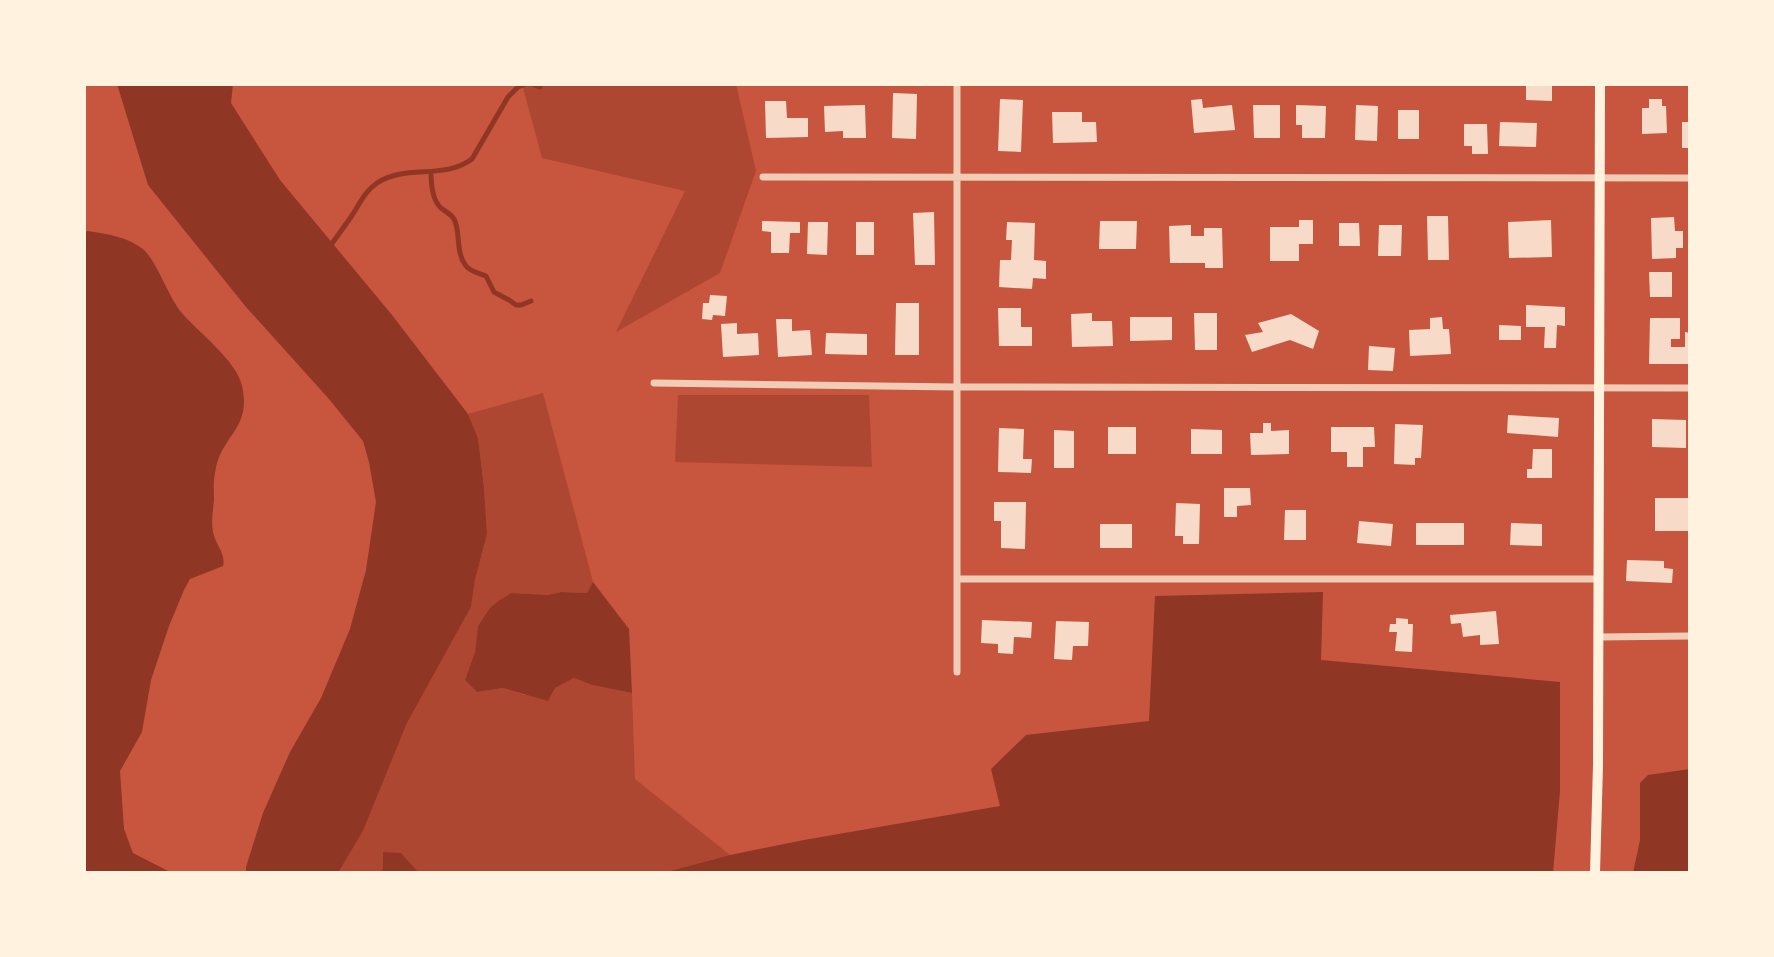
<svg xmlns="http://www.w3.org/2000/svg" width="1774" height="957" font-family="Inter,sans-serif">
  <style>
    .green { fill: #ae4732 }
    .water { fill: #8f3625 }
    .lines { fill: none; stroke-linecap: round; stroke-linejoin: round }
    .stream { stroke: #8f3625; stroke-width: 5 }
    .building { fill: #f7dbc8 }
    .minor { stroke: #f1ccb7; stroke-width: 7 }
    .primary { stroke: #fff3e0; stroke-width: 10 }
  </style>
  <rect width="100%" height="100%" fill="#c8553d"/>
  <path class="green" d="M522 84H736L756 171 720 273 616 332 685 191 542 158Z
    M543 393 593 582 587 593 561 592 548 595 511 593 478 626 475 652 465 680 477 692 503 688 525 695 555 688 574 678 592 685 632 693 635 779 730 855 670 871 633 873H419L401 854 383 852V868L380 873H338L363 831 407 723 471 607 475 580 487 534 484 486 478 438 468 414Z
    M678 395H869L872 467 675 462Z"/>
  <path class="water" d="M117 84H233L231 103 280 180 392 315 468 414 478 438 484 487 487 534 475 580 471 607 407 723 363 831 338 873H246V867L263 813 290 752 321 698 350 629 366 570 376 502 369 462 363 441 329 399 246 307 148 185Z
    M88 231C108 234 127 237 143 249 157 261 168 297 182 313 198 332 237 361 242 386 252 430 220 435 215 473 213 482 214 491 214 500 213 510 211 522 213 532 215 544 226 553 223 566L190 579 184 590 169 626 151 680 142 732 120 771 124 829 133 853 172 873H84V232Z
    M593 582 629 629 632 693 592 685 574 678 555 688 548 701 503 688 477 692 465 680 475 652 478 626 490 608 497 602 511 593 548 595 561 592 587 593Z
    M1323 592 1321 660 1560 682V791L1553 873H633L670 871 730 855 804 840 1000 806 991 769 1026 735 1149 721 1155 596Z
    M1690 769V873H1633L1640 840V783L1648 775Z
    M383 852 401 853 419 873H380L383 868Z"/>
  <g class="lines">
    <path class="stream" d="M532 84 540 87
      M431 172C431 183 432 200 441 208 446 212 451 214 454 219 461 232 455 252 466 266 471 272 479 273 486 276L494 292 509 300 516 305H521L531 301
      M328 249C336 238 343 228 351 217 359 205 365 191 377 183 406 164 444 180 472 159L508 97 518 87 526 84"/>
  </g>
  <path class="building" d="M1526 84H1552V101L1526 100Z
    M893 93 917 94 916 139 892 138Z
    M1000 99 1023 100 1021 152 998 151Z
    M1202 99 1203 108 1232 105 1235 130 1194 133 1191 100Z
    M1649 99H1662V106H1666L1667 133 1642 134V108H1649Z
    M765 101H786L787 118H808V137L766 138Z
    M865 105 866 138H843V131L825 132 824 106Z
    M1253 105H1280V138H1254Z
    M1296 105 1326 106 1325 138H1302V125H1296Z
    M1356 105 1378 106 1377 141 1355 140Z
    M1398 110H1419V139H1398Z
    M1052 112H1082V122H1096L1097 142 1053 143Z
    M1500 122 1537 123 1536 147 1499 146Z
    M1682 122H1690V148H1682Z
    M1464 124H1487L1488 154H1472V146H1464Z
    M934 212 935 265H915L913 213Z
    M1427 216H1448L1449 260H1428Z
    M1674 217 1675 231H1683V248H1676V258L1652 259 1651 218Z
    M1299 220H1313V244H1299V261H1270V227H1299Z
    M1551 220 1552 257 1509 258 1508 222Z
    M762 221 800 222V233H790L789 253H771V232L762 231Z
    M1100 221H1137L1136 249H1099Z
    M808 222H828L827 255 807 254Z
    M856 222H874V255H856Z
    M1007 222 1035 223 1034 260 1046 261V279L1033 278 1032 289 999 287 1000 260H1011L1012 240H1006Z
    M1339 223H1359L1360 246H1339Z
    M1191 225V236H1204V228H1222L1223 268H1205V263H1170L1169 226Z
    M1379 225H1402L1401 256H1378Z
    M1649 272H1672V297H1650Z
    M710 295 727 296 725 316 713 315 712 320 702 319 703 303H709Z
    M896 303H919V355H895Z
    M1526 305 1565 307V326L1557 325 1556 348H1544L1545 327H1526Z
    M998 308H1021V327H1032V346H999Z
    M1092 313V321H1112L1113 346 1072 347 1071 314Z
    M1194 313H1217V350H1195Z
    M1291 314 1319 331 1313 349 1290 340 1252 352 1245 335 1263 332 1258 323Z
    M1130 317H1172V340L1130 341Z
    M1442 317 1443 329H1449L1451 354 1410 356 1409 330 1430 329V318Z
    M1650 318H1680V339H1671V347H1685V332L1690 333V364H1649Z
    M776 319H792V331L810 330 812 355 778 357Z
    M737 323V334L758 333 759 355 723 357 721 324Z
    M1499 325 1521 326V340H1499Z
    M826 333 867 334V355L825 354Z
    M1369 346 1395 348 1393 371 1368 370Z
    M1508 415 1559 418 1558 437 1507 433Z
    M1652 419 1686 420V448L1652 447Z
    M1263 423H1271V431L1289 430V454L1251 455 1250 433H1263Z
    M1395 424 1423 425 1421 458H1415V465L1394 464Z
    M1108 427H1136V454H1108Z
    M1331 427H1374L1375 447H1363V467H1347V452H1331Z
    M999 428 1024 429 1023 459H1032L1031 473 998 472Z
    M1191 429 1222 430V454H1191Z
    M1054 430 1074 431V468H1054Z
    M1533 449H1552V478H1527V469H1532Z
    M1224 488H1250L1251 505 1237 506V517H1224Z
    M1655 498H1688V531H1655Z
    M994 502H1026L1025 549 1001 548V521H994Z
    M1176 503 1200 504 1199 544H1183V536H1175Z
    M1285 510H1306V540H1284Z
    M1359 521 1393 524 1391 546 1357 543Z
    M1416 523H1464V545H1416Z
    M1511 523 1542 524V546L1510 545Z
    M1100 524H1132V548H1100Z
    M1627 560 1664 561V568L1673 569 1672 583 1626 581Z
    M1496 611 1499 644 1480 645V635L1463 637 1461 623 1451 624 1450 615Z
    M1396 618 1408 619V624H1413L1412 652 1395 651 1397 632H1389L1390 624H1396Z
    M982 620 1032 622 1031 638 1014 637 1013 654 998 653V644L981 643Z
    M1056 621 1089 622 1088 646H1073L1072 660 1054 659Z"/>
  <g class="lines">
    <path class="minor" d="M763 177 1690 178
      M654 383 957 387 1690 388
      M958 579H1598
      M1599 637 1690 636
      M957 672V84"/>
    <path class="primary" d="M1595 873 1598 765 1600 84"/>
  </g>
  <rect width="1774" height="957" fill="none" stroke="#fff3e0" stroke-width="172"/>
</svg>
